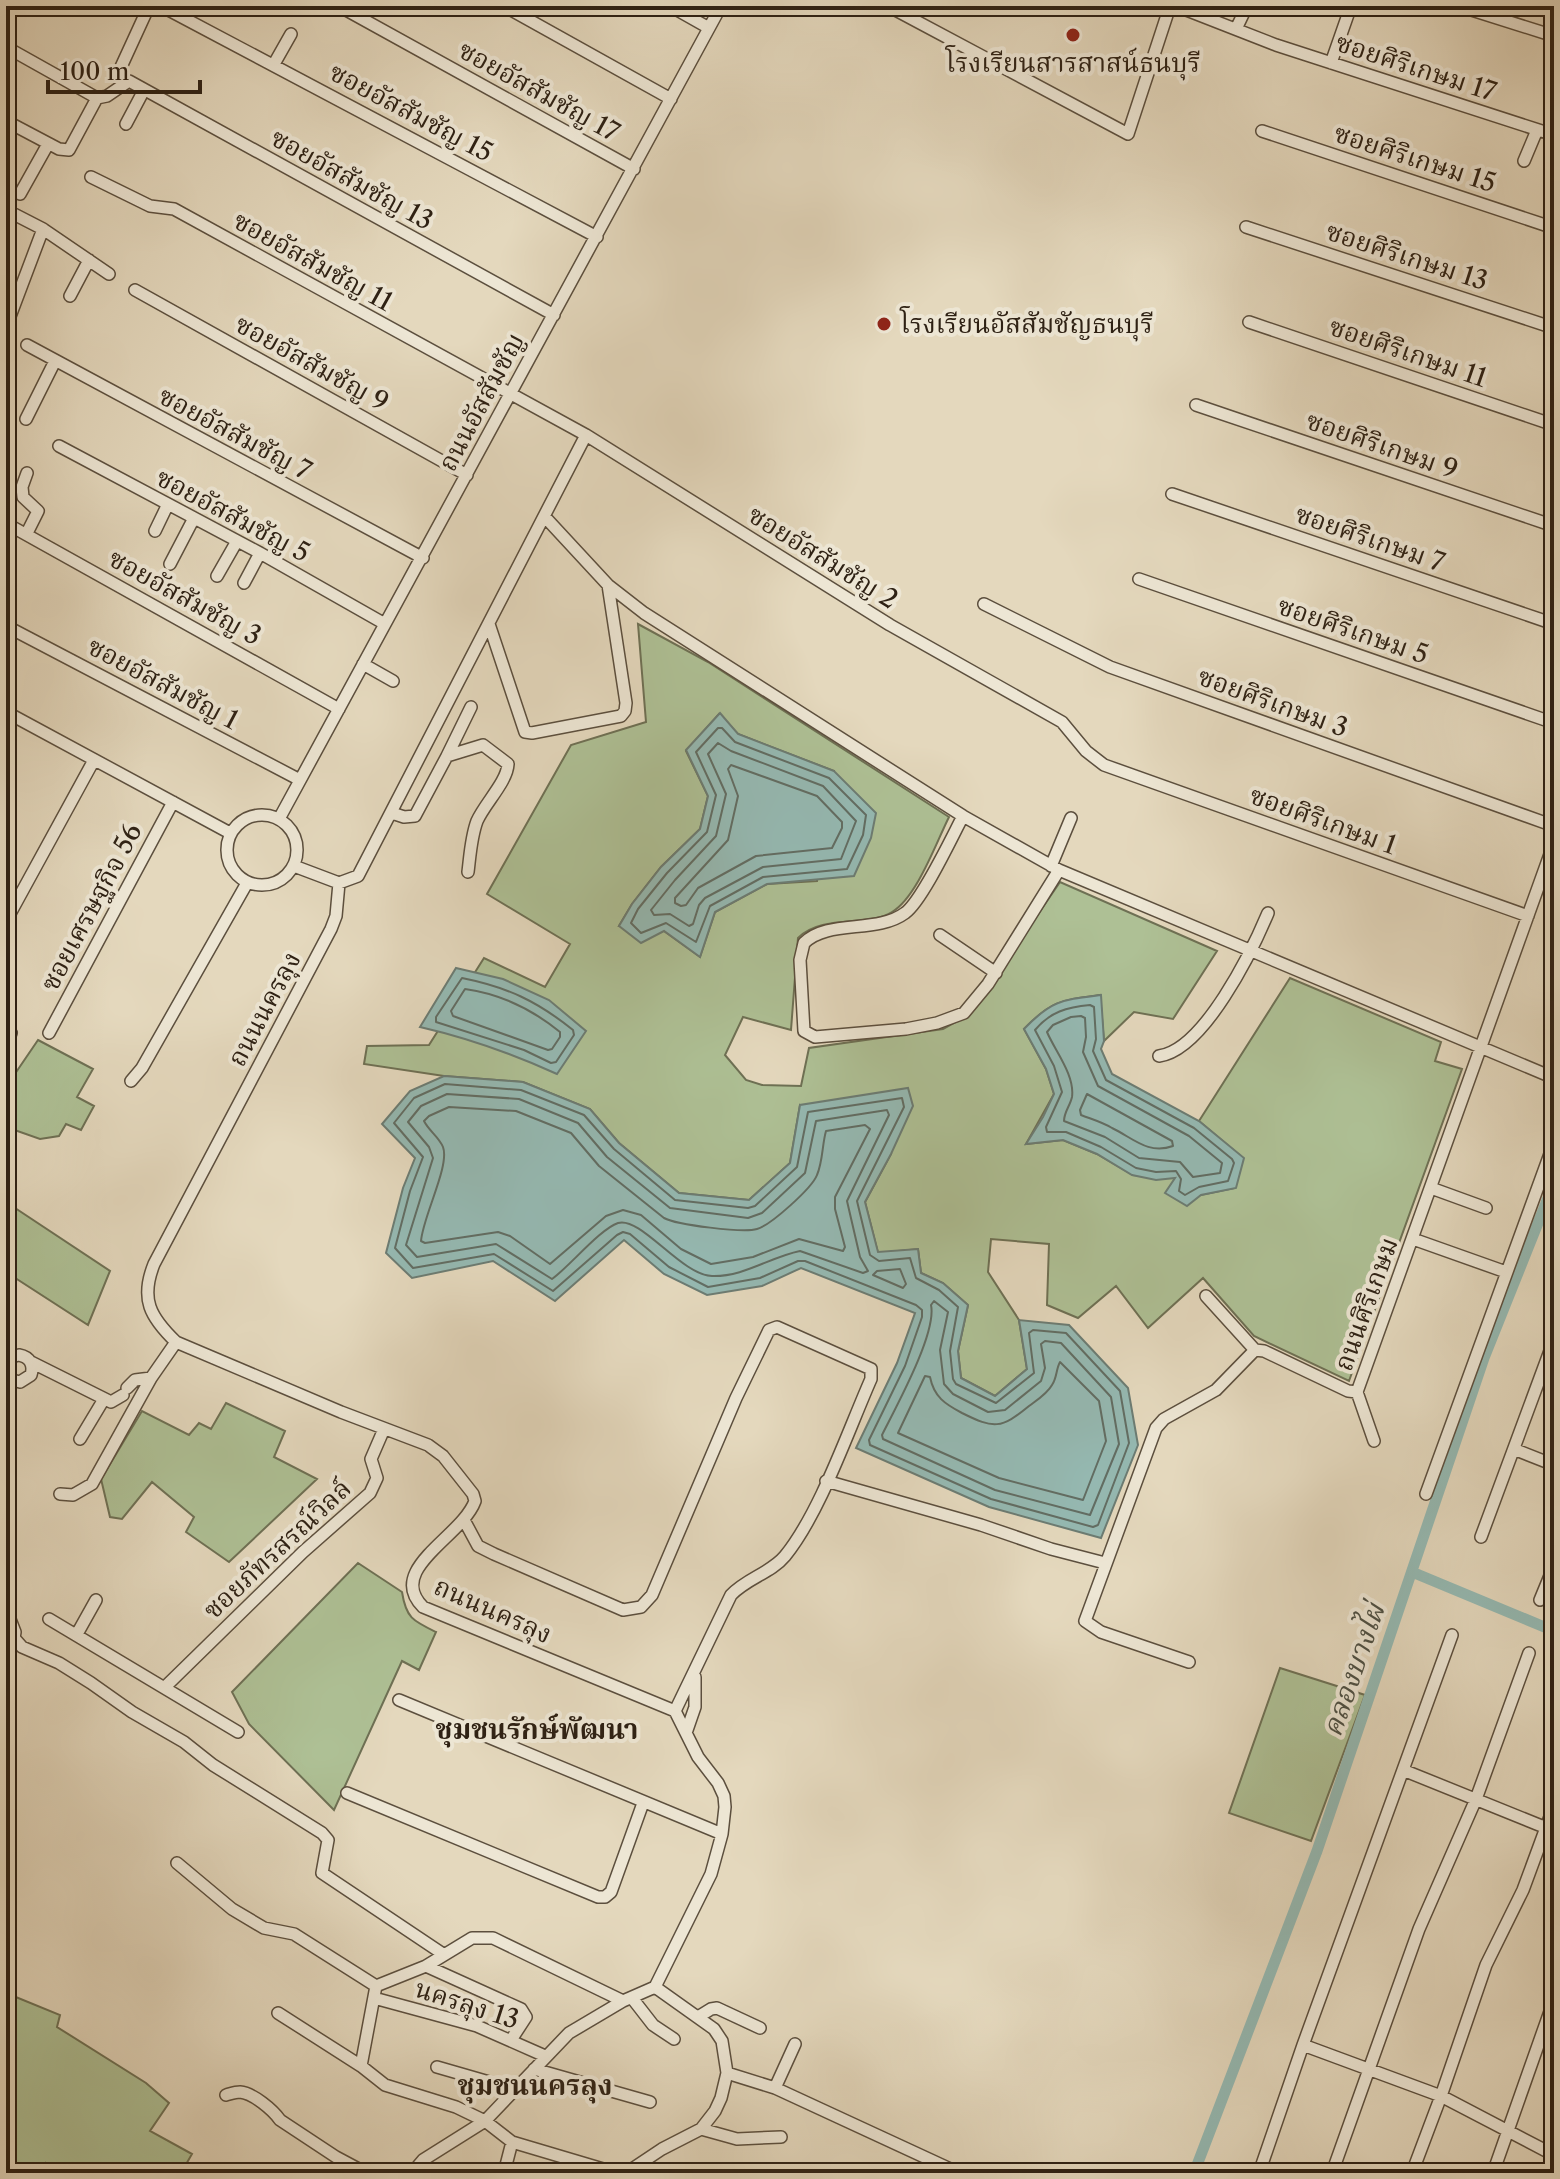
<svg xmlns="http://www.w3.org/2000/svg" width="1560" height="2179" font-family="'Libre Caslon Text','Noto Serif Thai',serif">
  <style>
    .green { fill: #aec095; stroke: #6e7054; stroke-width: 2; fill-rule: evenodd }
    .water { fill: #95b9b2; stroke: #6c7c73; stroke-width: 2 }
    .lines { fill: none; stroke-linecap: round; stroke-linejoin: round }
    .shore { stroke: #626d63; stroke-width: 2 }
    .canal { stroke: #95b9b2; stroke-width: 11 }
    .minor-casing { stroke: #5c4f3e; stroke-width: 14 }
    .minor { stroke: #ede6d4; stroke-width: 11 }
    .poi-dot { fill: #8f2418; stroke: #ede6d4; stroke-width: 3 }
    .labels { text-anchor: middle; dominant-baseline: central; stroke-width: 8; stroke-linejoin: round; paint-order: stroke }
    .poi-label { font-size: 26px; fill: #2e2114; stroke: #ede6d4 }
    .street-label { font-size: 26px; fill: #2e2114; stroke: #ede6d4 }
    .water-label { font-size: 28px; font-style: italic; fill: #4d4f43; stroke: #ede6d4 }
    .neighbourhood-label { font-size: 28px; font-weight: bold; fill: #2e2114; stroke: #ede6d4 }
  </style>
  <rect width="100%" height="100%" fill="#e4d8bd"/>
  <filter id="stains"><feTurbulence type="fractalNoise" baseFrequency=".0025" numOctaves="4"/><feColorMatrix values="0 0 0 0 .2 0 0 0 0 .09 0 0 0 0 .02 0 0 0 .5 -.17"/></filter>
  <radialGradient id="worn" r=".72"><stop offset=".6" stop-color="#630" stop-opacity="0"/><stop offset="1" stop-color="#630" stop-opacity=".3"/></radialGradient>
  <path class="green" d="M638 624 708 662 949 817C936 843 917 897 892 912 868 927 822 914 798 938L791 1030 743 1017 725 1055 746 1080 762 1085 801 1086 809 1048 943 1029 970 1014 1060 882 1217 951 1173 1019 1134 1012 1104 1041 1100 995C1062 1000 1052 1000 1024 1029L1046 1069 1054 1094 1026 1144 1063 1140 1097 1154 1133 1175 1176 1178 1201 1195 1235 1188 1243 1158 1199 1121 1290 978 1441 1042 1435 1061 1462 1069 1349 1381 1254 1336 1203 1278 1148 1328 1116 1286 1078 1318 1047 1305 1049 1244 991 1239 988 1272 1019 1320 1027 1369 995 1396 961 1378 958 1351 968 1305 943 1283 921 1273 918 1249 878 1253 865 1202 891 1154 800 1105 790 1163 749 1200 679 1193 619 1143 590 1109 523 1082 444 1076 364 1064 367 1046 429 1045 484 958 545 987 570 944 487 894 571 745 646 722ZM719 714 738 734 834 771 817 881 767 884 715 912 700 957 664 931 619 926 632 904 661 867 700 829 708 796 686 751Z
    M38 1040 93 1069 77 1097 94 1106 81 1130 66 1124 59 1136 40 1139 6 1127V1087Z
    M6 1202 110 1271 88 1325 6 1272Z
    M226 1403 285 1431 274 1457 317 1479 229 1562 186 1532 194 1517 152 1482 122 1519 110 1517 101 1479 142 1411 189 1435 199 1423 211 1429Z
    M358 1563 402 1592C406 1618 413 1621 436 1632L419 1670 402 1661 334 1810 249 1724 232 1692Z
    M1280 1668 1365 1695 1311 1841 1229 1813Z
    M6 1993 60 2015 57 2027 146 2083 169 2103 150 2131 192 2154 181 2173H65L46 2163 43 2173H17L6 2162Z"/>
  <path class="water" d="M720 713 738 734 834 771 876 813 871 838 854 876 767 884 715 912 700 957 664 931 641 943 619 926 632 904 661 867 700 829 708 796 686 750Z
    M456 968 503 979 549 1000 586 1031 557 1074C513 1054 468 1038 420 1027Z
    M1101 995 1104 1041 1101 1049 1112 1074 1199 1121 1244 1158 1236 1188 1201 1195 1187 1206 1165 1193 1175 1178 1156 1180 1132 1175 1097 1154 1063 1140 1026 1144 1043 1117 1054 1094 1046 1069 1024 1029C1052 1000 1062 1000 1101 995Z
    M444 1076 523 1082 590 1109 619 1143 679 1193 749 1200 790 1163 800 1105 908 1088 913 1106 891 1154 865 1202 878 1252 918 1249 921 1273 943 1283 968 1305 958 1351 961 1378 995 1396 1027 1369 1019 1320 1069 1325 1128 1388 1138 1445 1101 1538 989 1507 856 1448 897 1363 915 1313 801 1268 762 1286 707 1295 664 1274 624 1240 555 1301 493 1261 412 1278 386 1253 403 1188 415 1158 382 1124 410 1091Z"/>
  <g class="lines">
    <path class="shore" d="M718 728H722L735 742 829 778 866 815 863 835 847 869 763 877 710 906 696 942 666 923 641 933 631 923 638 909 667 873 707 832 716 795 696 752Z
      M718 743 731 751 823 786 856 821 841 859 763 867 705 898 699 905 693 924 689 926 670 914 654 915 651 910 675 880 716 836 726 794 708 754Z
      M731 765 817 796 842 822V828L832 848 756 856 698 888 686 905 681 906 675 903V898L728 840 738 796 728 769Z
      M462 978C507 987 537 1001 573 1030L574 1035 556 1062 551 1063 524 1050 436 1022V1017Z
      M465 989C501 994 533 1010 560 1032V1037L552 1049 548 1050 453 1016 451 1011Z
      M1090 1005 1094 1007 1096 1039 1093 1051 1106 1080 1194 1128 1232 1159 1234 1163 1228 1181 1199 1187 1185 1195 1179 1191 1181 1179 1176 1171 1156 1172 1136 1168 1101 1147 1066 1132H1047L1046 1127 1062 1092 1054 1066 1035 1030C1050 1012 1067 1007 1090 1005Z
      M1071 1017 1081 1016 1085 1018 1086 1037 1083 1052 1098 1086 1189 1136 1222 1163 1220 1173 1193 1177 1180 1162 1139 1158 1105 1137 1064 1121C1064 1112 1070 1106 1072 1097 1075 1075 1055 1051 1047 1032L1053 1025Z
      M445 1084 521 1090 584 1115 614 1149 675 1200 748 1208 755 1206 797 1167 808 1112 902 1098 904 1107 857 1201 870 1255 879 1261 910 1258 916 1278 939 1290 958 1307 950 1351 953 1379 956 1384 996 1403 1034 1373 1029 1333 1033 1330 1066 1333 1120 1391 1129 1443 1098 1525 1093 1527 991 1499 870 1445 869 1440 905 1366 922 1317V1310L916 1305 805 1261H798L760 1278 708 1287 669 1267 630 1234 623 1232 617 1235 553 1291 494 1254 413 1268 395 1248 410 1191 423 1157 394 1123 414 1098Z
      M447 1094 519 1099 578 1123 607 1157 670 1208 748 1218 762 1213 805 1173 816 1121 887 1110 889 1115 847 1201 860 1257 868 1271 863 1273 800 1251C770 1257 744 1277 712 1276 681 1275 641 1216 618 1223 600 1229 569 1267 552 1279L496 1244 417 1257 406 1245 433 1158 429 1147 408 1122 421 1106Z
      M1087 1094 1172 1141 1173 1146C1148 1155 1133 1138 1112 1128 1102 1122 1091 1119 1081 1115L1080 1110Z
      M449 1107 516 1111 571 1133 599 1166 664 1218C677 1225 743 1233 757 1229 771 1225 812 1188 817 1175 823 1161 822 1145 826 1131L865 1125 870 1129 835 1197V1209L845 1247 843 1251 799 1239 753 1257 711 1264 681 1249 641 1215 623 1210 606 1216 550 1264 510 1236 498 1232 425 1243 421 1241C423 1216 450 1166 443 1147 439 1137 429 1131 424 1121L429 1116Z
      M900 1269 906 1284 903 1288 873 1275 877 1271Z
      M934 1301 948 1312 940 1350 944 1384 953 1394 988 1412 1005 1410 1041 1381 1045 1368 1041 1344 1045 1341 1061 1343 1111 1397 1119 1444 1090 1515 995 1490 883 1439 882 1435C896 1407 937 1333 931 1305Z
      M1060 1362 1099 1401 1106 1441 1083 1500 999 1478 898 1433 925 1376 930 1377C934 1397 945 1404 962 1413 994 1429 1001 1429 1029 1406 1037 1400 1047 1394 1052 1385 1057 1378 1056 1369 1060 1362Z"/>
    <path class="canal" d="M1412 1572 1554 1631
      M1194 2173 1317 1851 1484 1358 1554 1183"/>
    <defs>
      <path id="minor" d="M161 6 597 237
        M339 6 634 169
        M504 6 671 99
        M670 6 709 28
        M888 6 1128 134 1170 6
        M1176 6 1276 45 1554 135
        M1316 6 1349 11
        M1459 6 1554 36
        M1236 29 1247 6
        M6 47 97 98
        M1331 63 1351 6
        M274 64 291 34
        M123 83 120 75 121 67 149 6
        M6 121 59 149 69 150 97 98 107 96 129 81 554 315
        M126 124 144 90
        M1262 131 1554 228
        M1524 161 1537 130
        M91 177 150 206 174 209 586 435 890 625 1062 722 1086 751 1104 765 1528 916
        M20 194 48 144
        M6 210 43 229 109 274
        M6 225 11 212
        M1246 227 1554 328
        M135 290 467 475
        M70 296 89 260
        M1249 322 1554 425
        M6 327 43 229
        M27 345 423 558
        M1196 405 1554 526
        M26 419 55 361
        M59 446 260 553 385 624
        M27 473 22 487 23 497 38 511 27 533
        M1172 494 1554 624
        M545 517 608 585 644 613 963 816 1059 870 1554 1078
        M9 525 339 709
        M155 531 168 504
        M170 564 194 518
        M217 576 237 541
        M1139 579 1554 723
        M244 583 260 553
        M984 604 1110 667 1554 826
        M489 624 525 732 532 733 621 716 625 711 626 703 608 585
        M6 626 300 780
        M363 664 393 681
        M6 712 230 833
        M447 756 471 707
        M392 813 404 817 415 816 447 756 483 745 508 764C507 782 485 803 477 821 471 837 470 856 468 872
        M227 850a35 35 0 1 1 70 0a35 35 0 1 1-70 0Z
        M963 816C952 837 922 901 905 913 877 934 828 919 804 943L800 960 804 1031 815 1037 906 1029 937 1023 964 1013 988 984 1059 870
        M279 819 721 6
        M294 866 339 883 358 876 586 435
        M1051 866 1071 818
        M339 883 336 916 331 929 154 1264C140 1299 150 1317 176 1342L341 1412 428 1445 443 1456 473 1494 475 1501C462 1537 385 1569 423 1607L675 1711 698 1757 718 1783 724 1796 725 1807 722 1834 711 1874 655 1987 623 2001 569 2033 485 2121 423 2160 412 2173
        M6 921 94 760
        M940 935 996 973
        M6 1027 11 1033 6 1044
        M49 1033 173 802
        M1159 1056C1204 1050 1252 951 1268 913
        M131 1081 142 1068 247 883
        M1431 1188 1486 1208
        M1413 1239 1506 1272
        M1206 1296 1255 1350
        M31 1362 111 1402 123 1395
        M6 1365 11 1357 19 1355C30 1357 34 1365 31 1375L20 1382 12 1380 6 1373
        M127 1388 135 1380 151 1378
        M1357 1392 1374 1441
        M80 1439 104 1399
        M1516 1450 1554 1465
        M826 1481 981 1525 1051 1549 1105 1563
        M60 1494 73 1495 92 1484 151 1378 176 1342
        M1426 1494 1554 1143
        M464 1520 478 1546 494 1554 623 1610 641 1607 652 1595 736 1398 769 1330 777 1327 871 1369V1379C848 1431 820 1513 785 1556 771 1573 747 1578 731 1595L675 1711
        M1481 1537 1554 1340
        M1540 1600 1554 1566
        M6 1609 15 1632 14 1638 22 1647 59 1663 91 1683 132 1712 184 1742 213 1765 322 1833 328 1840 322 1873 443 1954
        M49 1619 238 1732
        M77 1634 96 1600
        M1189 1662 1101 1632 1085 1621 1156 1428 1164 1419 1216 1390 1255 1350 1264 1351 1348 1391 1357 1392 1554 843
        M165 1687 303 1552 370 1493 377 1478 371 1459 384 1429
        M399 1700 722 1834
        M686 1733 695 1707V1677
        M1403 1770 1554 1831
        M347 1793 598 1897H605L611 1892 643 1803
        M177 1863 232 1909 264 1928 294 1934 376 1986
        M426 1966 521 2009 526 2017 511 2040
        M374 1998 477 2026 545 2056
        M632 1998 653 2025 674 2039
        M278 2013 361 2066 385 2085 456 2107 485 2121 512 2142 603 2169 629 2171 662 2149 701 2129 715 2111 721 2098 727 2073 722 2041 714 2029 655 1987
        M698 2017 711 2009 717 2008 760 2028
        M1303 2045 1441 2096 1554 2155
        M361 2066 376 1986 426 1966 472 1938H493L623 2001
        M437 2067 496 2084 514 2092
        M534 2069 650 2102
        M727 2073 775 2088 959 2173
        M775 2088 795 2044
        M226 2095C230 2094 235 2092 240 2092 253 2093 273 2110 280 2120L336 2157 366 2173
        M701 2129 737 2139 781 2137
        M504 2173 512 2142
        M1259 2173 1303 2045 1452 1635
        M1332 2173 1419 1929 1476 1799 1529 1653
        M1412 2173 1441 2096 1486 1965 1523 1890 1554 1806
        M1493 2173 1554 2000"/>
    </defs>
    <use href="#minor" class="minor-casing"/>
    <use href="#minor" class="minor"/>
  </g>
  <g class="poi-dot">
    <circle cx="1073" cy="35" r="8"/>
    <circle cx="884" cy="324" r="8"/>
  </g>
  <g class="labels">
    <g class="poi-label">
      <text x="1073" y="63">โรงเรียนสารสาสน์ธนบุรี</text>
      <text x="900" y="324" text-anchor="start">โรงเรียนอัสสัมชัญธนบุรี</text>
    </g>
    <g class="street-label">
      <text transform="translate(1416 67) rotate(18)">ซอยศิริเกษม 17</text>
      <text transform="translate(539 91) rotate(29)">ซอยอัสสัมชัญ 17</text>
      <text transform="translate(411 112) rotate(28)">ซอยอัสสัมชัญ 15</text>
      <text transform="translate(1415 158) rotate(18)">ซอยศิริเกษม 15</text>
      <text transform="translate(352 179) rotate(29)">ซอยอัสสัมชัญ 13</text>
      <text transform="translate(1407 256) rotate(18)">ซอยศิริเกษม 13</text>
      <text transform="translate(313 261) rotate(29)">ซอยอัสสัมชัญ 11</text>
      <text transform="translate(1408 352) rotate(19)">ซอยศิริเกษม 11</text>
      <text transform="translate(312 363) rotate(29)">ซอยอัสสัมชัญ 9</text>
      <text transform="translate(481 402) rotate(-62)">ถนนอัสสัมชัญ</text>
      <text transform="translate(235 433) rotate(28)">ซอยอัสสัมชัญ 7</text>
      <text transform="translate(1382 445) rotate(19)">ซอยศิริเกษม 9</text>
      <text transform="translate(233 515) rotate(28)">ซอยอัสสัมชัญ 5</text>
      <text transform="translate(1370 538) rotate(19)">ซอยศิริเกษม 7</text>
      <text transform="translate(823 557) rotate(32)">ซอยอัสสัมชัญ 2</text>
      <text transform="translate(185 597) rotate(29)">ซอยอัสสัมชัญ 3</text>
      <text transform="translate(1353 630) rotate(19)">ซอยศิริเกษม 5</text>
      <text transform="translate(163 683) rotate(28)">ซอยอัสสัมชัญ 1</text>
      <text transform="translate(1273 702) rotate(20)">ซอยศิริเกษม 3</text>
      <text transform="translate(1323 820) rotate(20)">ซอยศิริเกษม 1</text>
      <text transform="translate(91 907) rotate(-62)">ซอยเศรษฐกิจ 56</text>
      <text transform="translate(264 1009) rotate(-62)">ถนนนครลุง</text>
      <text transform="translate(1366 1304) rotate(-70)">ถนนศิริเกษม</text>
      <text transform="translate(277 1549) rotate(-43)">ซอยภัทรสรณ์วิลล์</text>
      <text transform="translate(493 1610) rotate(24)">ถนนนครลุง</text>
      <text transform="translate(467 2004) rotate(18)">นครลุง 13</text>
    </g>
    <g class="water-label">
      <text transform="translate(1353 1670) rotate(-71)">คลองบางไผ่</text>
    </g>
    <g class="neighbourhood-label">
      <text x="537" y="1729">ชุมชนรักษ์พัฒนา</text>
      <text x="535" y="2085">ชุมชนนครลุง</text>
    </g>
  </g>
  <rect width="1560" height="2179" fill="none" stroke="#e4d8bd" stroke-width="32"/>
  <rect x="8" y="8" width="1544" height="2163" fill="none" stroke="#2e2114" stroke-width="4"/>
  <rect x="16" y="16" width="1528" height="2147" fill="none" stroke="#2e2114" stroke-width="2"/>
  <path d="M48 80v12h152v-12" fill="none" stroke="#2e2114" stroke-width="4"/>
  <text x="60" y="80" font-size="24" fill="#2e2114" stroke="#ede6d4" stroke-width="6" paint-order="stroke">100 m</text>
  <rect width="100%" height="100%" filter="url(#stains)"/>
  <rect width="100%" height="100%" fill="url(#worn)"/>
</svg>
